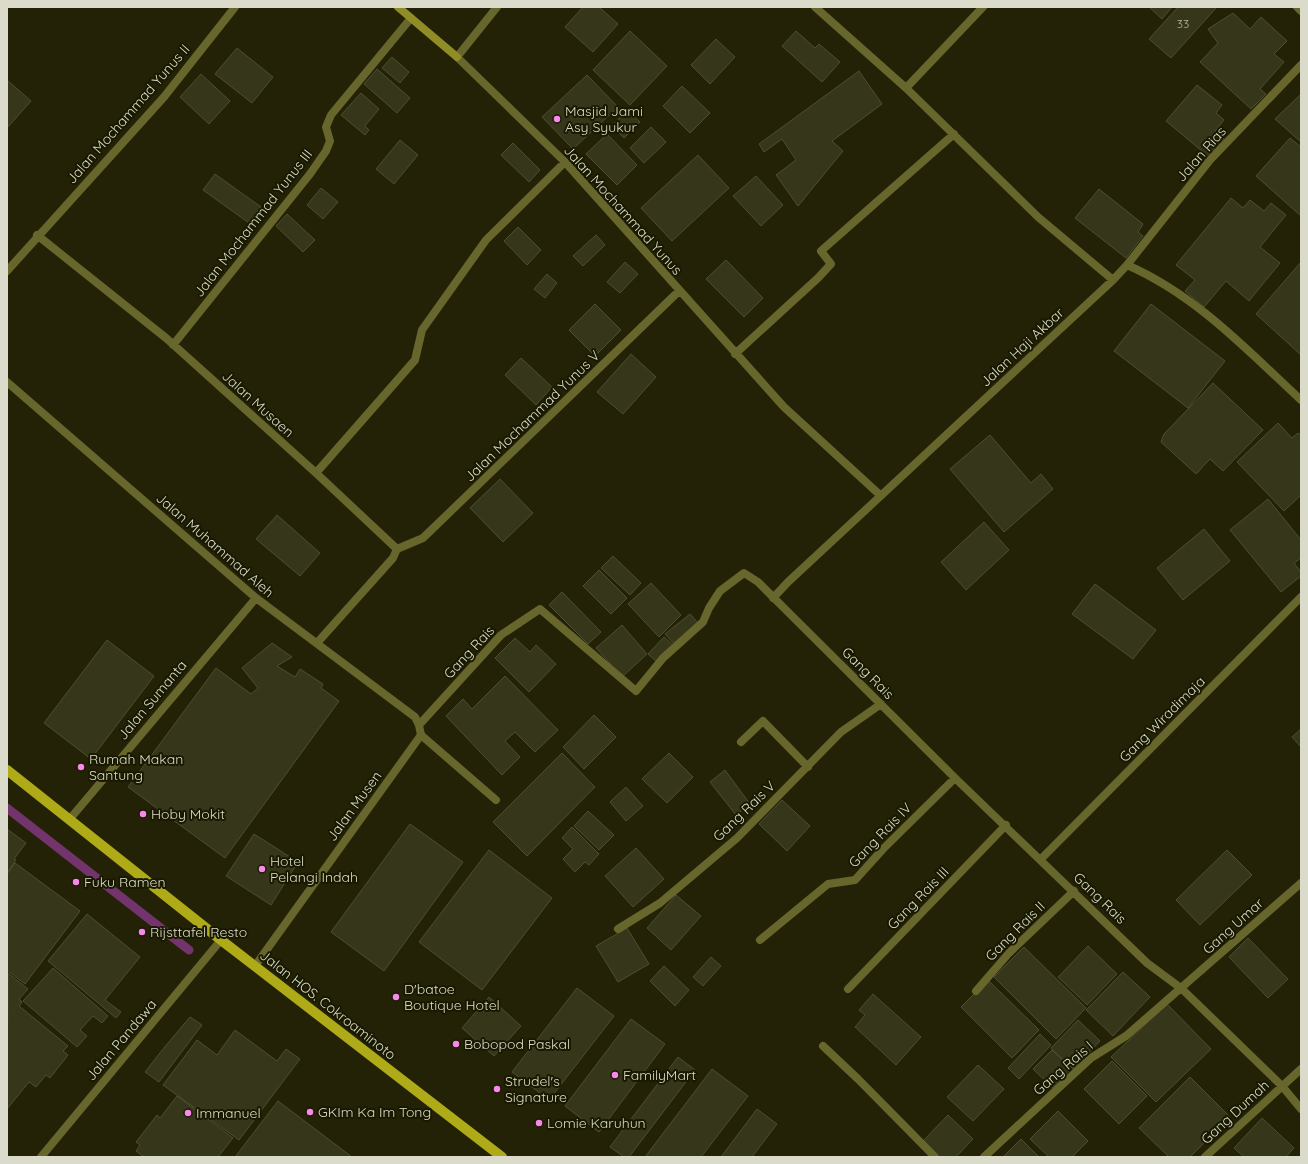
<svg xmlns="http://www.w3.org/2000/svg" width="1308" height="1164" font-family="Quicksand,sans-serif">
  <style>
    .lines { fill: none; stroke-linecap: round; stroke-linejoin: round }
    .stream { stroke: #73336c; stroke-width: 9 }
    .building { fill: #36361a; stroke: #4e4e31 }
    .lane { stroke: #67662c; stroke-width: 8 }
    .street { stroke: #67662c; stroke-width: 8 }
    .secondary { stroke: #908d27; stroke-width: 8 }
    .primary { stroke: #afab18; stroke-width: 10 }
    .poi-dot { fill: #f888eb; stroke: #191900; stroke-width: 1.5 }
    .labels { text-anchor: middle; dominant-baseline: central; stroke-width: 4; stroke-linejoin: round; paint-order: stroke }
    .number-label { font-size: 12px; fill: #b1b29e }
    .poi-label { font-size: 14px; fill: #dadbca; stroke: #191900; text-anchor: start }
    .street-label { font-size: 14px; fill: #dadbca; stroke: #191900 }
  </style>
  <rect width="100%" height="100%" fill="#232206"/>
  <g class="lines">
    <path class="stream" d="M7 808 189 950"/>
  </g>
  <path class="building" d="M583 7H599L618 24 593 52 565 27Z
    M1149 7H1172L1162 19Z
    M1178 7H1217L1171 58 1149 39Z
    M1233 13 1250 29 1261 17 1287 41 1274 54 1284 62 1260 89 1266 94 1251 109 1200 62 1218 43 1208 29Z
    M630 31 667 66 630 105 593 70Z
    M796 31 815 48 819 44 840 62 822 82 782 46Z
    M716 39 735 57 710 84 691 65Z
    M237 48 273 77 252 103 215 74Z
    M392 57 409 72 400 83 382 68Z
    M377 69 410 98 397 113 364 84Z
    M859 71 882 104 832 141 843 151 798 206 776 175 796 160 782 139 764 152 759 144Z
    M201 74 230 101 209 124 180 97Z
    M587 75 618 107 573 149 542 117Z
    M7 80 31 101 7 128Z
    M1197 85 1222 105 1216 113 1224 120 1215 131 1224 139 1209 157 1166 121Z
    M682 86 710 113 690 133 663 106Z
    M361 93 379 109 365 126 369 130 365 135 341 115Z
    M1301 94V142L1275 119Z
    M627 110 640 122 624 138 612 126Z
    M651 127 666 142 644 163 630 148Z
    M607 134 637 165 617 185 586 154Z
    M1290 138 1301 147V216L1256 176Z
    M400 140 418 155 394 184 376 169Z
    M513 143 540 170 529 182 501 155Z
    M698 155 729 188 672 241 641 208Z
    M215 174 261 207 249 223 203 190Z
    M756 176 783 205 761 226 733 196Z
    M321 188 338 202 323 219 307 205Z
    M1099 189 1143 224 1138 232 1143 236 1126 258 1075 218Z
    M1231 198 1243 208 1250 200 1264 211 1271 203 1286 215 1260 247 1280 263 1249 301 1226 281 1204 307 1185 291 1195 280 1176 265Z
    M287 214 315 240 303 252 276 226Z
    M518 227 541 250 527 265 504 241Z
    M596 235 605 245 583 266 573 256Z
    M726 260 763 298 744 317 706 279Z
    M625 262 638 274 620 293 607 282Z
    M1301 262V355L1256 314Z
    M547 274 557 283 545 298 534 289Z
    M595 304 621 330 595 356 569 330Z
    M1151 304 1225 361 1188 408 1114 351Z
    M631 354 656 377 623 414 597 392Z
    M521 358 552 387 536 405 505 375Z
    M1213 383 1263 430 1223 471 1210 459 1196 474 1161 442 1164 434Z
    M1278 423 1292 438 1298 433 1301 436V495L1284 511 1237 462Z
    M990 435 1031 483 1041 474 1053 489 1004 532 950 469Z
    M500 479 533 513 503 542 470 508Z
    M1268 499 1301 540V558L1294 563 1301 572V576L1281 592 1230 530Z
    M277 515 320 553 300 576 256 539Z
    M984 522 1009 550 966 590 941 562Z
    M1204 529 1230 561 1183 600 1157 568Z
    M613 556 641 583 630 595 601 568Z
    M599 570 627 598 611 614 583 586Z
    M651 583 681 615 659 637 628 604Z
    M1095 584 1156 630 1133 659 1072 614Z
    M562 592 601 632 588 644 549 605Z
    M690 614 699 624 675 645 665 634Z
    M622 625 647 654 622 677 596 648Z
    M664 637 674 646 658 663 648 654Z
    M515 638 530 652 536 645 556 664 529 692 495 658Z
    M107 640 154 676 91 759 44 723Z
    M272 643 292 657 277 666 295 677 300 669 323 684 321 688 339 701 225 858 128 787 216 668 251 694 258 688 242 668Z
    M505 676 558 730 535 752 515 732 505 741 520 757 502 775 446 716 463 699 472 709Z
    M594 715 616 737 584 769 563 747Z
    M1301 729V747L1292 737Z
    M562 753 595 787 527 856 493 822Z
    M669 753 693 777 667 803 642 779Z
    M725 770 750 804 736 815 710 782Z
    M626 787 643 806 626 821 610 802Z
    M782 800 810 826 787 851 759 824Z
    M588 811 614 835 599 850 574 826Z
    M410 824 463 862 384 971 331 932Z
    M572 827 599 854 589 865 585 862 575 872 563 859 573 849 562 838Z
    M7 829 26 843 14 859 16 860 7 873Z
    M254 834 298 862 271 905 226 876Z
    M636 848 664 879 633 907 605 876Z
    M489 850 552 898 482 990 419 942Z
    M1227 850 1252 875 1200 925 1176 900Z
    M15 863 80 911 25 984 7 970V874Z
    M676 895 701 916 671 950 647 928Z
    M87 914 140 957 105 1000 121 1012 116 1018 48 961Z
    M627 928 649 964 618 982 596 946Z
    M1248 938 1288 979 1268 998 1229 957Z
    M1088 946 1117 974 1087 1005 1058 977Z
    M1024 947 1086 1008 1056 1039 994 977Z
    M711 957 721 966 703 986 693 977Z
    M664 966 689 990 675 1006 650 981Z
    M53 968 108 1016 102 1023 93 1016 80 1030 87 1036 77 1047 23 1001Z
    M1123 972 1150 997 1113 1036 1086 1010Z
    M8 973 28 989 19 999 22 1002 19 1006 68 1046 63 1051 68 1055 50 1078 46 1075 36 1087 29 1082 7 1109Z
    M988 980 1039 1030 1012 1058 961 1007Z
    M577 988 614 1016 549 1100 512 1072Z
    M873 994 921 1037 896 1065 855 1027 865 1015 859 1010Z
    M489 997 521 1026 494 1056 462 1028Z
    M1167 1004 1211 1049 1156 1102 1111 1057Z
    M190 1017 202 1025 159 1082 145 1072 163 1049Z
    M631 1019 665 1044 599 1132 565 1106Z
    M1078 1020 1100 1041 1073 1069 1051 1048Z
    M235 1030 277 1061 286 1049 300 1059 239 1140 163 1085 197 1040 217 1055Z
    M1040 1034 1051 1045 1019 1079 1008 1068Z
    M1052 1050 1071 1068 1053 1088 1033 1069Z
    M678 1057 695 1070 629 1157H624L610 1147Z
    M1112 1061 1147 1096 1119 1124 1084 1089Z
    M978 1065 1004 1089 973 1121 947 1097Z
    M712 1069 748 1096 701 1157H645Z
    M1190 1077 1230 1117 1190 1157H1169L1139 1128Z
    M177 1096 233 1138 218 1157H144L136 1151 140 1145 136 1142 157 1115 160 1118Z
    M278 1101 352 1157H235Z
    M757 1109 777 1124 752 1157H721Z
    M1058 1111 1088 1141 1072 1157H1049L1030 1139Z
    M948 1115 973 1139 956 1157H939L922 1142Z
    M1262 1118 1294 1148 1286 1157H1244L1234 1148Z
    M1021 1139 1039 1157H1003Z"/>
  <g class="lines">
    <path class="lane" d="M421 735 496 800"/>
    <path class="street" d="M497 7 457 57 565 162 784 407 880 495
      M815 7 906 88 1038 217 1113 280
      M1297 7 1301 11
      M906 88 983 7
      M37 235 166 338 316 473 397 549 393 558 317 643
      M1127 265C1196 295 1247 350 1301 400
      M7 271 164 97 235 7
      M173 345 310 174 326 151 330 141 326 127 331 115 411 18
      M735 354 818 278 831 264 821 251 954 134
      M7 382 256 598 415 717 419 725 421 735 255 966
      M316 473 415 360 422 330 486 240 565 162
      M397 549 423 538 679 291
      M773 598 788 582 1113 280 1127 265 1210 160 1301 65
      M419 725 501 635 540 609 636 691 663 658 703 622 709 608 720 591 744 573 758 582 788 612 955 778 1147 963 1182 989 1282 1086 1301 1109
      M741 742 763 721 808 767
      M69 820 256 598
      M1041 859 1301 597
      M618 929 660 903 737 838 841 732 881 704
      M760 940 828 884 855 880 883 849 955 778
      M848 989 1006 825
      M976 991 1009 953 1074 891
      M823 1046 858 1079 935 1157
      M41 1157 221 940
      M984 1157 1091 1058 1126 1036 1301 883
      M1205 1157 1301 1069"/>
    <path class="secondary" d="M398 7 457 57"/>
    <path class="primary" d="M7 770 221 940 502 1157"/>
  </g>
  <g class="poi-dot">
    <circle cx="557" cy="119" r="4"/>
    <circle cx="81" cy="767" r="4"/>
    <circle cx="143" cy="814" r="4"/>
    <circle cx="262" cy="869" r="4"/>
    <circle cx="76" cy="882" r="4"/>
    <circle cx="142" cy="932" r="4"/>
    <circle cx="396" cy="997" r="4"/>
    <circle cx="456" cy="1044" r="4"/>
    <circle cx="615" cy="1075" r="4"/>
    <circle cx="497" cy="1089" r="4"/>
    <circle cx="310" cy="1112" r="4"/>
    <circle cx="188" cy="1113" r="4"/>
    <circle cx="539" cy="1123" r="4"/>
  </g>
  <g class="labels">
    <g class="number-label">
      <text x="1183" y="23">33</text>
    </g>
    <g class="poi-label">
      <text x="565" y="111">Masjid Jami<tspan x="565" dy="16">Asy Syukur</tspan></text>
      <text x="89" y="759">Rumah Makan<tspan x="89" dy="16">Santung</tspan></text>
      <text x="151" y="814">Hoby Mokit</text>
      <text x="270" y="861">Hotel<tspan x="270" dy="16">Pelangi Indah</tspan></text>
      <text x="84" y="882">Fuku Ramen</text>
      <text x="150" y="932">Rijsttafel Resto</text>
      <text x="404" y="989">D'batoe<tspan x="404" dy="16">Boutique Hotel</tspan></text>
      <text x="464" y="1044">Bobopod Paskal</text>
      <text x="623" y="1075">FamilyMart</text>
      <text x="505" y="1081">Strudel's<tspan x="505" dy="16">Signature</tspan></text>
      <text x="318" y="1112">GKIm Ka Im Tong</text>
      <text x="196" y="1113">Immanuel</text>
      <text x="547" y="1123">Lomie Karuhun</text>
    </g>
    <g class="street-label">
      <text transform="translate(128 114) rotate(-49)">Jalan Mochammad Yunus II</text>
      <text transform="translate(1201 154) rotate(-49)">Jalan Rias</text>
      <text transform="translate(623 210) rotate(48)">Jalan Mochammad Yunus</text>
      <text transform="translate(253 223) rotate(-52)">Jalan Mochammad Yunus III</text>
      <text transform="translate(1022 347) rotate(-43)">Jalan Haji Akbar</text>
      <text transform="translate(258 404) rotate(42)">Jalan Musaen</text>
      <text transform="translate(532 416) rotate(-44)">Jalan Mochammad Yunus V</text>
      <text transform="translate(215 545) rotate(41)">Jalan Muhammad Aleh</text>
      <text transform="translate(469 652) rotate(-47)">Gang Rais</text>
      <text transform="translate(868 673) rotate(45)">Gang Rais</text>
      <text transform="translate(152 700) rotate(-50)">Jalan Sumanta</text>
      <text transform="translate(1162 719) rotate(-45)">Gang Wiradimaja</text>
      <text transform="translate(354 806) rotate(-54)">Jalan Musen</text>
      <text transform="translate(744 811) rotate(-44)">Gang Rais V</text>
      <text transform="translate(880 835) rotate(-46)">Gang Rais IV</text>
      <text transform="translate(918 898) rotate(-46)">Gang Rais III</text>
      <text transform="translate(1100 898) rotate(44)">Gang Rais</text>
      <text transform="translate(1233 926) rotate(-42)">Gang Umar</text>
      <text transform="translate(1015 931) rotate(-45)">Gang Rais II</text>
      <text transform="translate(328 1005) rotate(38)">Jalan HOS. Cokroaminoto</text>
      <text transform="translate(121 1040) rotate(-50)">Jalan Pandawa</text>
      <text transform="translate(1063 1068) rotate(-41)">Gang Rais I</text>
      <text transform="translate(1235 1112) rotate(-43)">Gang Dumah</text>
    </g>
  </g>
  <rect width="1308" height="1164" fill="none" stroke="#dadbca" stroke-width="16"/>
</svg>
